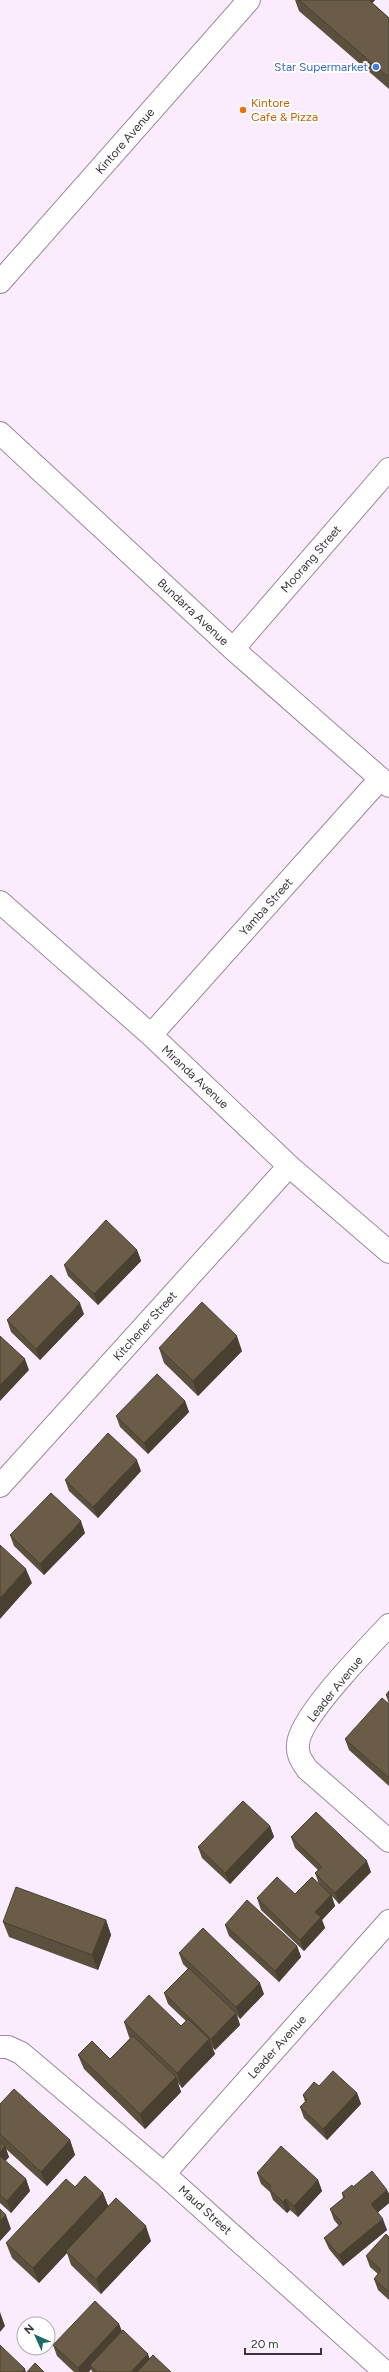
<svg xmlns="http://www.w3.org/2000/svg" width="389" height="2372" font-family="Figtree,sans-serif">
  <style>
    .lines { fill: none; stroke-linecap: round; stroke-linejoin: round }
    .minor-casing { stroke: #99889c; stroke-width: 24 }
    .minor { stroke: #fff; stroke-width: 22 }
    .wall { fill: #5b4f3d }
    .shaded-wall { fill: #4a4032 }
    .building { fill: #6a5c47; stroke: #4a4032 }
    .shop-dot { fill: #3f7fe0; stroke: #fff; stroke-width: 1.5 }
    .food-dot { fill: #e8710a; stroke: #fff; stroke-width: 1.5 }
    .labels { text-anchor: middle; dominant-baseline: central; stroke-width: 4; stroke-linejoin: round; paint-order: stroke }
    .shop-label { font-size: 12px; fill: #366cbe; stroke: #fff; text-anchor: end }
    .food-label { font-size: 12px; fill: #c56008; stroke: #fff; text-anchor: start }
    .street-label { font-size: 12px; fill: #3b333c; stroke: #fff }
  </style>
  <rect width="100%" height="100%" fill="#faebfd"/>
  <g class="lines">
    <defs>
      <path id="minor" d="M0 282 249 0
        M0 433 233 649 389 786
        M233 649 389 469
        M0 902 151 1035 289 1166 389 1252
        M151 1035 380 779
        M0 1486 289 1166
        M389 1625C368 1648 300 1716 298 1744 297 1755 301 1760 307 1769L389 1841
        M0 2047H8L21 2053 164 2174 385 2372
        M164 2174 389 1921"/>
    </defs>
    <use href="#minor" class="minor-casing"/>
    <use href="#minor" class="minor"/>
  </g>
  <path class="wall" d="M295 0H375L372 3 389 18V89L299 11Z
    M137 1250 141 1261 98 1305 68 1276 64 1265Z
    M84 1314 40 1360 11 1332 7 1320Z
    M159 1348 242 1351 198 1396 164 1363Z
    M185 1401 189 1412 148 1454 120 1427 116 1416Z
    M141 1471 98 1518 69 1491 65 1480Z
    M85 1533 44 1575 14 1546 10 1535Z
    M389 1691V1704L386 1695Z
    M389 1704V1786L349 1750 345 1739Z
    M270 1826 274 1837 230 1884 202 1858 198 1847Z
    M291 1837 371 1872 339 1904 332 1896 335 1906 322 1920 325 1928 304 1951 261 1910 257 1898 295 1894 319 1884 315 1873 318 1870 295 1848Z
    M106 1920 111 1935 98 1970 9 1937 3 1922Z
    M225 1925 297 1946 301 1957 279 1982 229 1936Z
    M179 1953 264 1994 240 2019 237 2015 240 2025 215 2050 212 2047 215 2054 182 2088 178 2083 181 2092 145 2129 84 2069 78 2055 110 2059 130 2038 129 2037 124 2022 181 2026 186 2021 168 2004 164 1993 188 1969 183 1964Z
    M319 2086 357 2093 361 2104 327 2140 304 2118 300 2107 305 2102 303 2095Z
    M0 2104 70 2140 75 2155 47 2186 6 2149 9 2157 5 2161 26 2179 30 2191 11 2213 0 2203Z
    M257 2173 318 2180 322 2191 298 2217 290 2210 287 2213 273 2200 270 2192 261 2184Z
    M75 2187 103 2193 108 2206 151 2241 101 2294 71 2265 67 2253 39 2283 12 2258 6 2243Z
    M353 2187 387 2190 389 2194V2203L378 2212 387 2230 343 2266 329 2249 324 2238 339 2226 334 2220 330 2209 343 2198 342 2193Z
    M389 2237V2300L378 2290 374 2279 378 2274 370 2267 366 2256Z
    M119 2324 122 2331 150 2359 171 2372H92L91 2369 89 2372H74L57 2356 53 2345Z"/>
  <path class="shaded-wall" d="M363 0H375L366 10Z
    M137 1250 141 1261 98 1305 94 1294Z
    M80 1303 84 1314 40 1360 36 1349Z
    M237 1336 242 1351 198 1396 193 1381Z
    M25 1359 29 1370 0 1401V1385Z
    M185 1401 189 1412 148 1454 144 1443Z
    M137 1460 141 1471 98 1518 93 1507Z
    M81 1521 85 1533 44 1575 40 1564Z
    M26 1569 32 1583 0 1619V1598Z
    M270 1826 274 1837 230 1884 225 1873Z
    M367 1861 371 1872 339 1904 335 1893Z
    M331 1895 335 1906 322 1920 325 1928 304 1951 300 1940 315 1912Z
    M106 1920 111 1935 98 1970 92 1955Z
    M297 1946 301 1957 279 1982 275 1971Z
    M260 1983 264 1994 240 2019 236 2007Z
    M236 2013 240 2025 215 2050 211 2039Z
    M209 2039 215 2054 182 2088 177 2073Z
    M176 2077 181 2092 145 2129 140 2114Z
    M357 2093 361 2104 327 2140 323 2129Z
    M70 2140 75 2155 47 2186 41 2172Z
    M5 2146 9 2157 2 2165 0 2161V2152Z
    M26 2179 30 2191 11 2213 7 2201Z
    M318 2180 322 2191 298 2217 294 2206Z
    M387 2190 389 2194V2203L375 2215 371 2204Z
    M103 2193 109 2208 66 2251 67 2253 39 2283 33 2268Z
    M286 2199 290 2210 287 2213 283 2202Z
    M6 2215 11 2229 0 2241V2221Z
    M383 2219 387 2230 343 2266 339 2255Z
    M146 2226 151 2241 101 2294 96 2279Z
    M0 2312 5 2326 0 2332Z
    M119 2324 123 2336 90 2365 91 2369 89 2372H79L78 2368Z
    M148 2354 152 2365 146 2372H131Z
    M25 2369 26 2372H22Z"/>
  <path class="building" d="M299 0H369L389 18V74L387 76Z
    M106 1220 137 1250 94 1294 64 1265Z
    M51 1275 80 1303 36 1349 7 1320Z
    M202 1302 237 1336 193 1381 159 1348Z
    M0 1336 25 1359 0 1385Z
    M157 1374 185 1401 144 1443 116 1416Z
    M108 1433 137 1460 93 1507 65 1480Z
    M51 1493 81 1521 40 1564 10 1535Z
    M0 1545 26 1569 0 1598Z
    M389 1691V1698L386 1695Z
    M382 1698 389 1704V1778L345 1739Z
    M243 1801 270 1826 225 1873 198 1847Z
    M316 1812 367 1861 335 1893 315 1873 322 1867 291 1837Z
    M277 1877 295 1894 312 1877 331 1895 315 1912 321 1917 300 1940 257 1898Z
    M16 1887 106 1920 92 1955 3 1922Z
    M247 1900 297 1946 275 1971 225 1925Z
    M203 1928 260 1983 236 2007 179 1953Z
    M189 1968 236 2013 211 2039 164 1993Z
    M149 1995 181 2026 188 2019 209 2039 177 2073 124 2022Z
    M133 2036 176 2077 140 2114 78 2055 92 2041 110 2059Z
    M333 2071 357 2093 323 2129 300 2107 307 2100 303 2095 314 2082 319 2086Z
    M14 2089 70 2140 41 2172 0 2134V2104Z
    M0 2142 5 2146 0 2152Z
    M281 2146 318 2180 294 2206 286 2199 283 2202 269 2189 271 2186 257 2173Z
    M0 2156 26 2179 7 2201 0 2195Z
    M372 2171 387 2190 371 2204 383 2219 339 2255 324 2238 342 2223 330 2209 345 2197 342 2193 352 2185 353 2187Z
    M85 2176 103 2193 33 2268 6 2243 66 2179 75 2187Z
    M116 2198 146 2226 96 2279 66 2251Z
    M0 2209 6 2215 0 2221Z
    M386 2234 389 2237V2292L374 2279 381 2270 366 2256Z
    M95 2301 119 2324 78 2368 53 2345Z
    M123 2330 148 2354 131 2372H97L90 2365Z
    M0 2345 25 2369 22 2372H0Z
    M153 2355 171 2372H137Z
    M35 2363 44 2372H27Z"/>
  <circle class="shop-dot" cx="376" cy="67" r="4"/>
  <circle class="food-dot" cx="243" cy="110" r="4"/>
  <g class="labels">
    <g class="shop-label">
      <text x="368" y="67">Star Supermarket</text>
    </g>
    <g class="food-label">
      <text x="251" y="103">Kintore<tspan x="251" dy="14">Cafe &amp; Pizza</tspan></text>
    </g>
    <g class="street-label">
      <text transform="translate(125 141) rotate(-49)">Kintore Avenue</text>
      <text transform="translate(311 559) rotate(-49)">Moorang Street</text>
      <text transform="translate(193 612) rotate(43)">Bundarra Avenue</text>
      <text transform="translate(266 907) rotate(-48)">Yamba Street</text>
      <text transform="translate(195 1077) rotate(43)">Miranda Avenue</text>
      <text transform="translate(145 1326) rotate(-48)">Kitchener Street</text>
      <text transform="translate(335 1689) rotate(-51)">Leader Avenue</text>
      <text transform="translate(277 2047) rotate(-48)">Leader Avenue</text>
      <text transform="translate(205 2210) rotate(42)">Maud Street</text>
    </g>
  </g>
  <g transform="translate(36 2336) rotate(315)"><circle r="19" fill="#ffffff" stroke="#b1adb1"/>
  <path d="M0-3L7 15L0 10L-7 15Z" fill="#1f6a65"/>
  <text y="-6" font-size="11" font-weight="bold" text-anchor="middle" fill="#3b333c">N</text>
  </g>
  <path d="M245 2348v6h76v-6" fill="none" stroke="#3b333c" stroke-width="2"/>
  <text x="251" y="2348" font-size="12" fill="#3b333c" stroke="#ffffff" stroke-width="3" paint-order="stroke">20 m</text>
</svg>
